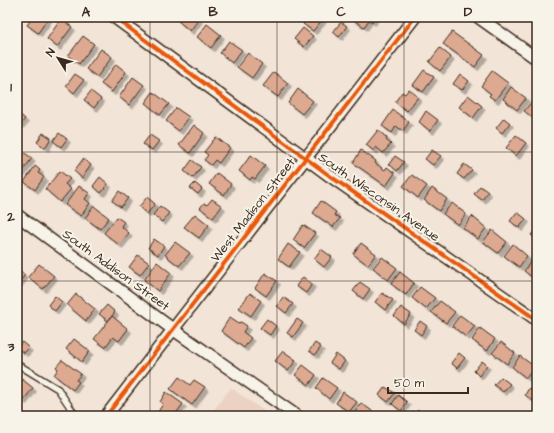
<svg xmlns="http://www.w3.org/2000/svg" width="554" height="433" font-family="'Architects Daughter',sans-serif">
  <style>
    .built { fill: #ecd2c2 }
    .building { fill: #dda991; stroke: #3b2a1e; filter: url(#shadow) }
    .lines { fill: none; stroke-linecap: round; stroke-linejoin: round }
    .lane-casing { stroke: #3b2a1e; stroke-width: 8 }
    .street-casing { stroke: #3b2a1e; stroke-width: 14 }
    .lane { stroke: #f7f3e8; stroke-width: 5.5 }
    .street { stroke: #f7f3e8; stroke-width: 11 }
    .cycleway-casing { stroke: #f7f3e8; stroke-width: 6 }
    .cycleway { stroke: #e8590c; stroke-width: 4 }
    .grid { fill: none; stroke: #3b2a1e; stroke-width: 1; stroke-opacity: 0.55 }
    .labels { text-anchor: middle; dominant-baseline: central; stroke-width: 4; stroke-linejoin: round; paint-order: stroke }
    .street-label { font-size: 13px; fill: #3b2a1e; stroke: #f7f3e8 }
    .neatline { fill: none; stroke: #3b2a1e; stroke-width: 1.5 }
    .grid-label { font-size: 13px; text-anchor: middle; font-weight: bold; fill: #3b2a1e }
  </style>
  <defs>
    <filter id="shadow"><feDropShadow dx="3.5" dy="3.5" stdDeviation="0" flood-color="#0004"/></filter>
  </defs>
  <rect width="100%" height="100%" fill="#f2e4d7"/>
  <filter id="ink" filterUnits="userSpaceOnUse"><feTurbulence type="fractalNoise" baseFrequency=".025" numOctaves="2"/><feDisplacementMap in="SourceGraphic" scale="8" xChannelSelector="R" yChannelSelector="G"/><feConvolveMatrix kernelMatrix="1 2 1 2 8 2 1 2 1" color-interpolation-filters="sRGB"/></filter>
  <g filter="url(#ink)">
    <path class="built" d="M231 388 271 416H209Z"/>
    <path class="building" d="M33 17H49L38 33 27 25Z
      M181 17H196L199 19 190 31 178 21Z
      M308 17H320L323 19 313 31 303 24Z
      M353 17H375L372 22 369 20 364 27 352 19Z
      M61 19 72 27 57 47 47 39Z
      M341 22 347 26 339 37 333 32Z
      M207 24 221 35 211 48 197 37Z
      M303 28 313 36 304 47 294 39Z
      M452 32 484 55 475 67 443 44Z
      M83 36 94 44 79 64 68 56Z
      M229 41 242 50 232 63 220 53Z
      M440 48 451 57 440 71 429 62Z
      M101 49 112 57 97 77 86 69Z
      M248 53 262 64 252 78 237 67Z
      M116 64 126 72 112 92 101 84Z
      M424 70 434 77 423 92 413 85Z
      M492 71 508 83 495 100 489 96 491 94 481 86Z
      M274 72 288 83 278 97 263 86Z
      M75 74 84 80 74 93 66 86Z
      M460 74 469 81 462 90 453 84Z
      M133 77 144 85 129 105 119 97Z
      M511 87 526 98 517 110 503 99Z
      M298 89 313 101 302 114 288 103Z
      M409 89 418 97 407 111 395 102 402 92 405 94Z
      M91 91 101 99 94 108 84 100Z
      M153 92 169 104 160 115 145 103Z
      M468 95 482 106 473 118 459 107Z
      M533 100 537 103V121L524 111Z
      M176 108 189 117 179 131 166 121Z
      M393 110 409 122 403 131 396 126 392 133 382 126Z
      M426 111 438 120 430 131 419 122Z
      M17 112 25 119 17 128Z
      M504 118 510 123 502 133 496 128Z
      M194 125 204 133 190 153 179 145Z
      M378 130 387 138 386 140 391 144 383 153 376 147 374 151 366 145Z
      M43 133 51 138 45 148 37 142Z
      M59 133 67 139 61 147 53 141Z
      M150 135 159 141 152 150 143 144Z
      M516 135 526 143 516 156 506 148Z
      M216 137 230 148 219 163 215 160 211 165 204 160 208 155 204 152Z
      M20 150 32 158 17 179V154Z
      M361 150 376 161 375 163 385 170 387 167 395 173 386 186 353 163Z
      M432 150 441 156 433 165 425 159Z
      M251 155 265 166 255 179 252 177 250 180 239 171Z
      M395 156 404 162 397 171 389 164Z
      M83 159 91 165 82 178 74 171Z
      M192 160 201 167 193 178 184 171Z
      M464 164 472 170 464 179 457 174Z
      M35 166 40 170 38 173 44 177 35 190 24 182Z
      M60 171 70 179 65 184 71 189 60 202 45 189Z
      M217 173 231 184 224 195 209 184Z
      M412 175 427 186 418 198 403 186Z
      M100 177 108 184 101 193 93 186Z
      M195 183 202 189 198 194 190 188Z
      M79 186 89 193 85 199 90 203 81 216 65 205Z
      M480 186 488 192 482 200 474 194Z
      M432 188 447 199 439 211 424 200Z
      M119 191 128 198 121 207 112 201Z
      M147 197 155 204 147 214 139 207Z
      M212 199 222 206 213 218 200 208 204 203 207 205Z
      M321 201 336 212 334 215 340 218 333 227 313 213Z
      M452 203 466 214 458 225 443 214Z
      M94 206 109 218 100 229 85 218Z
      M160 206 169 213 162 222 153 215Z
      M517 212 526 219 519 228 510 221Z
      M195 214 209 225 199 238 184 227Z
      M472 216 486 228 478 239 463 228Z
      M117 217 124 222 121 226 129 233 119 245 104 233Z
      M303 225 315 233 304 248 293 240Z
      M537 228V240L531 235Z
      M492 230 507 242 498 253 483 242Z
      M154 239 164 246 158 255 148 248Z
      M175 242 190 253 179 266 165 255Z
      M361 243 376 254 368 265 353 254Z
      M288 244 300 252 289 267 278 259Z
      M513 244 527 256 519 267 504 256Z
      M321 249 332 257 324 267 314 259Z
      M138 255 149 263 140 275 129 267Z
      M382 257 397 268 388 280 373 268Z
      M532 259 537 263V281L524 271Z
      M157 262 171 273 158 291 144 280Z
      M39 264 54 276 43 289 28 277Z
      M17 269 25 275 17 285Z
      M400 272 414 283 406 295 391 284Z
      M265 273 277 281 266 296 255 288Z
      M303 277 312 284 306 293 296 286Z
      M360 282 370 289 363 299 353 291Z
      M420 287 435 298 426 309 412 298Z
      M250 293 261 301 251 316 239 308Z
      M382 293 393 300 385 310 375 302Z
      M76 294 95 309 86 321 67 305Z
      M55 296 62 302 55 311 48 305Z
      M283 297 293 304 286 313 277 306Z
      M440 301 455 312 446 323 431 312Z
      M107 305 115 312 108 321 99 314Z
      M401 307 411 314 404 324 394 316Z
      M460 315 475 326 466 337 452 326Z
      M112 316 128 329 119 341 113 337 105 347 94 339Z
      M230 317 239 323 241 322 247 326 243 332 251 338 244 348 221 331Z
      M267 319 276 326 270 335 260 328Z
      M297 319 303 323 293 337 287 333Z
      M420 321 427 326 421 335 414 330Z
      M480 328 495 339 487 351 472 340Z
      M74 339 90 351 82 362 66 349Z
      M22 342 29 348 24 353 17 348Z
      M501 342 515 353 507 364 492 353Z
      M315 343 321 347 315 355 309 351Z
      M283 351 296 360 288 371 275 361Z
      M459 353 465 358 457 368 451 363Z
      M336 354 345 361 339 369 330 363Z
      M520 356 535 367 526 378 512 367Z
      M62 360 81 374 76 380 79 382 73 390 54 375 58 369 56 367Z
      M482 361 487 365 479 376 474 371Z
      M303 365 316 375 309 385 295 375Z
      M17 375 33 388 23 401 17 397Z
      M179 377 190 385 194 380 205 387 192 405 170 389Z
      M501 377 510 384 503 392 494 385Z
      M323 378 337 388 329 399 316 388Z
      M385 387 395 393 388 402 379 395Z
      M529 388 537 394 533 401 525 395Z
      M166 392 183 404 174 416H157L156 415 163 404 160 402Z
      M343 392 357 402 349 412 336 403Z
      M398 395 407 402 401 411 392 404Z
      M361 403 375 413 373 416H357L354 414Z
      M418 410 426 416H413Z"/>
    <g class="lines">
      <defs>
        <path id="lane" d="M17 364 58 389 76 416"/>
        <path id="street" d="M114 17 330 176 537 320
          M478 17 537 59
          M17 215 174 330 297 416
          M106 416 415 17"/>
      </defs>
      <use href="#lane" class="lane-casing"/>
      <use href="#street" class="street-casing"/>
      <use href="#lane" class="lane"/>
      <use href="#street" class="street"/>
      <defs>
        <path id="cycleway" d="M114 17 330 176 537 320
          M106 416 415 17"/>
      </defs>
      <use href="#cycleway" class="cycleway-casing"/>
      <use href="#cycleway" class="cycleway"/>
    </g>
  </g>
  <path class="grid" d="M150 17V416M277 17V416M404 17V416M17 152H537M17 281H537"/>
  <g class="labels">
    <g class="street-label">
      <text transform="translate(379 197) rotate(35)">South Wisconsin Avenue</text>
      <text transform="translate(253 210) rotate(-52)">West Madison Street</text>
      <text transform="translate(116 270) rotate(36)">South Addison Street</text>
    </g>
  </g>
  <rect width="554" height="433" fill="none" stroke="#f7f3e8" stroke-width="44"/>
  <g transform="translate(58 58) rotate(307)" stroke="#f7f3e8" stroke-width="3" paint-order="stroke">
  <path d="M0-3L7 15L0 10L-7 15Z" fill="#3b2a1e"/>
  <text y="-6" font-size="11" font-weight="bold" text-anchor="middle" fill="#3b2a1e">N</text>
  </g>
  <path d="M388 387v6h80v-6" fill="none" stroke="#3b2a1e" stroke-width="2"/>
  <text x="394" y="387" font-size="12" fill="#3b2a1e" stroke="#f7f3e8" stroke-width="3" paint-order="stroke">50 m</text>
  <rect x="22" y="22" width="510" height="389" class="neatline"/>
  <g class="grid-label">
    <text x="86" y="16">A</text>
    <text x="213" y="16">B</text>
    <text x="341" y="16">C</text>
    <text x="468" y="16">D</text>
    <text x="11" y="91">1</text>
    <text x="11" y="221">2</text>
    <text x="11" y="351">3</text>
  </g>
</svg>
